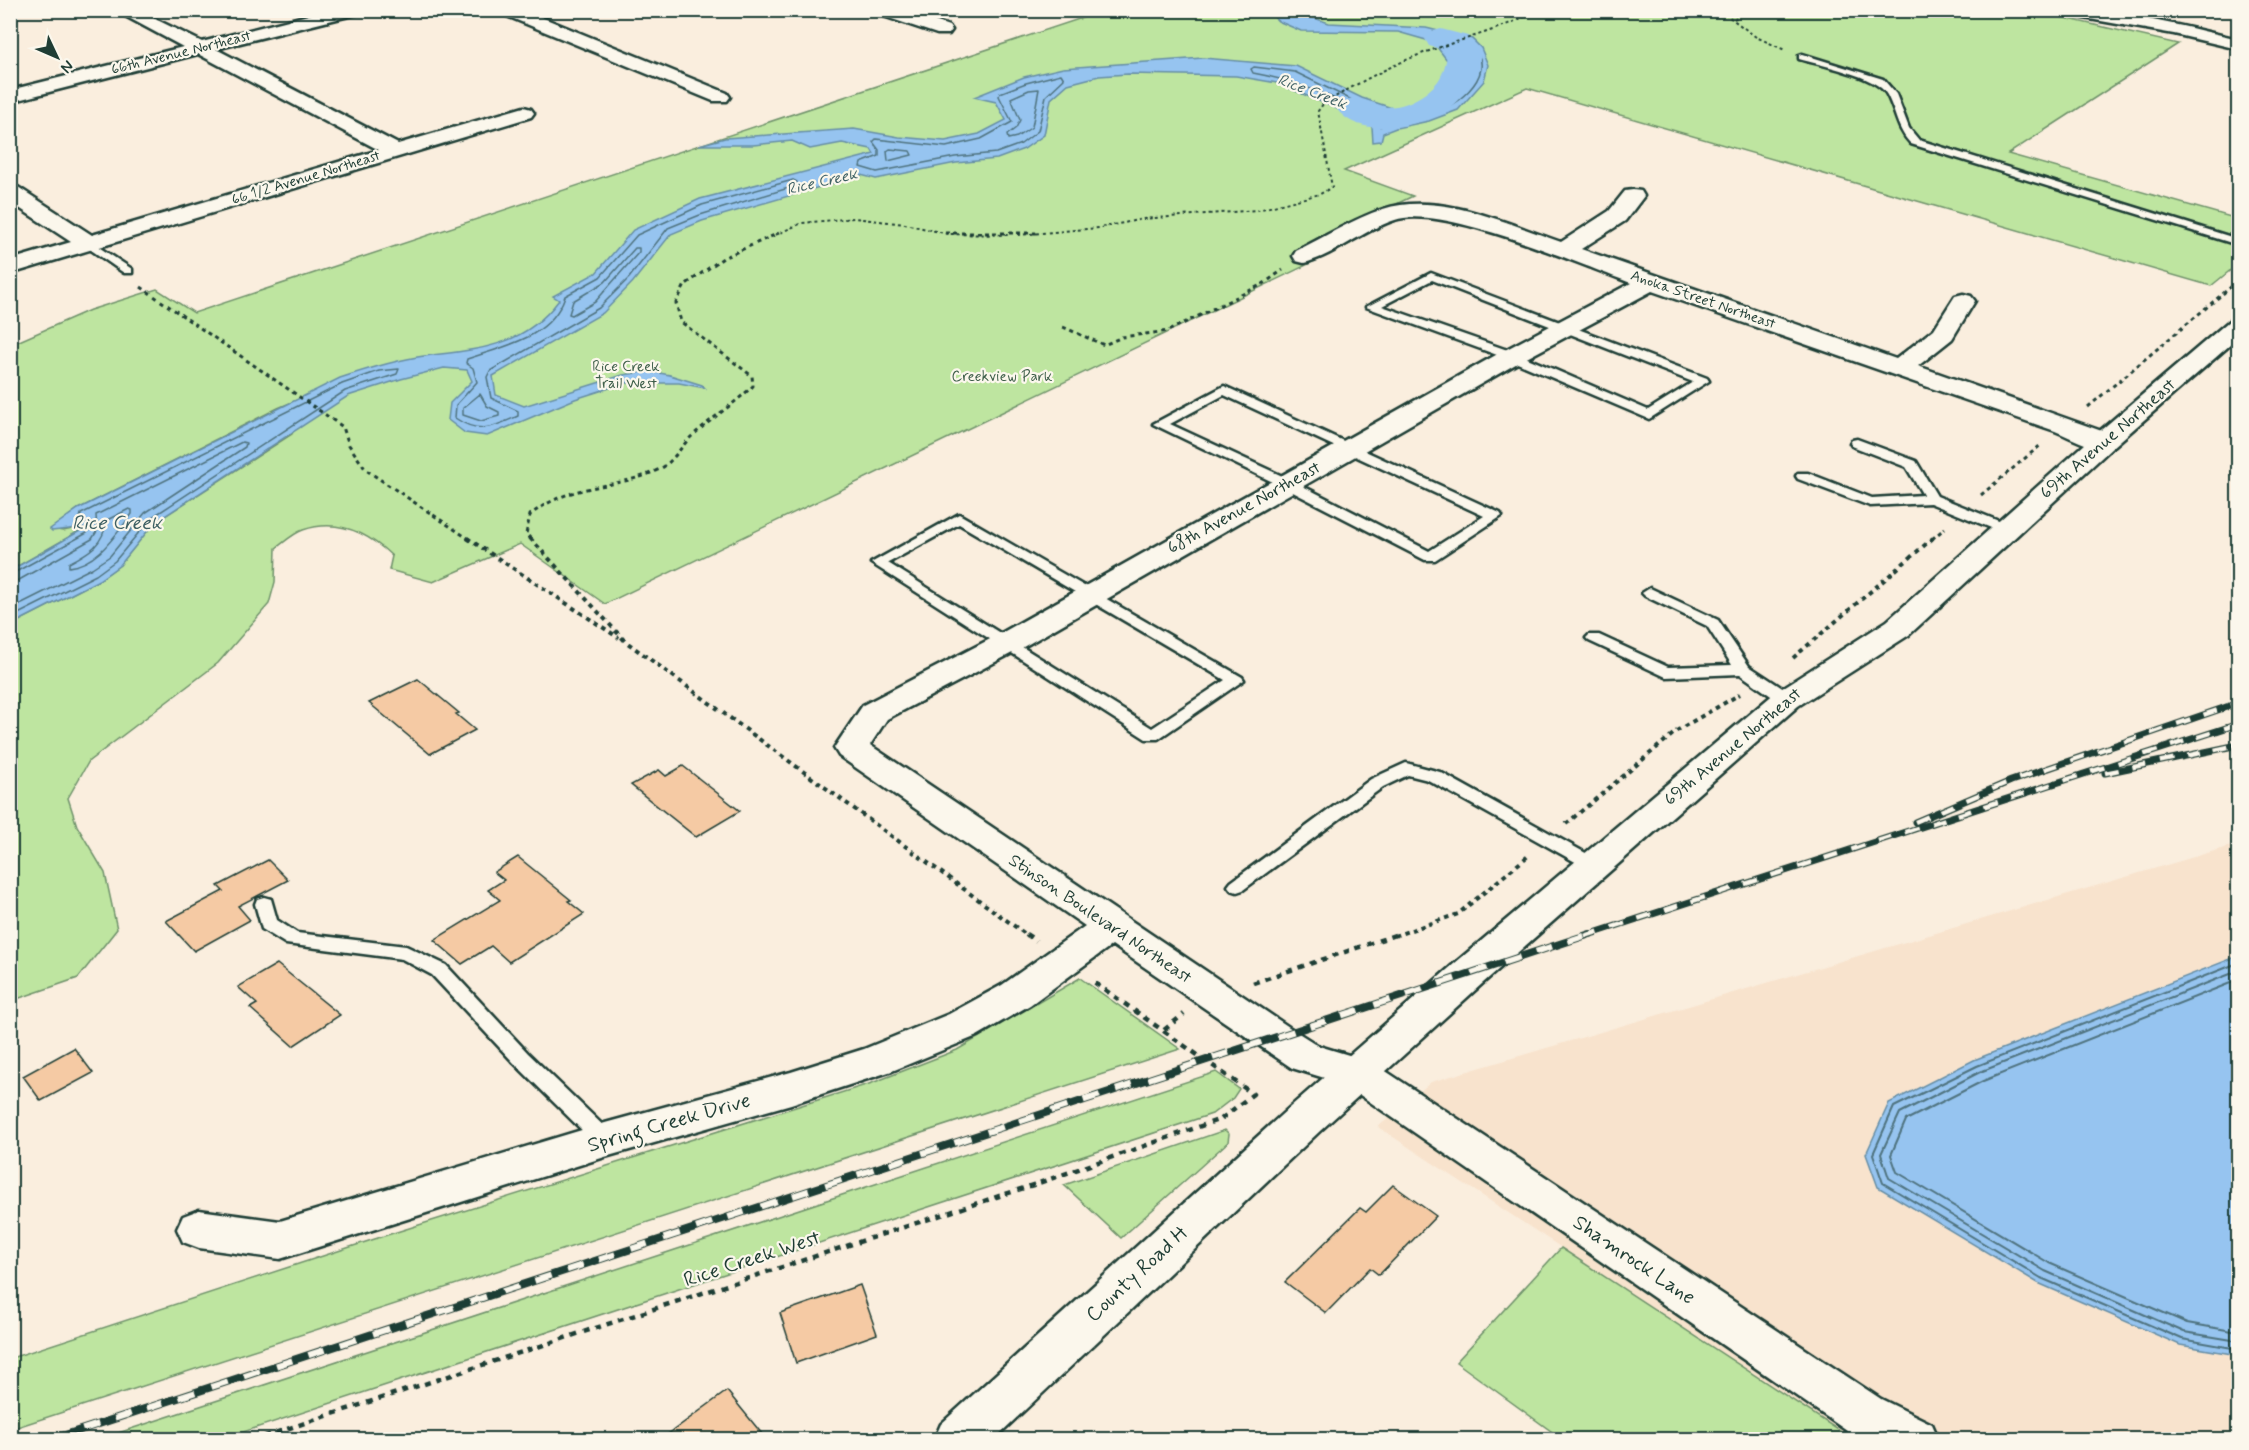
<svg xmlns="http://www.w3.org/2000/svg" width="2249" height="1450" font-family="Mynerve,sans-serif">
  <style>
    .built { fill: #f8e3cd }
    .green { fill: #bee5a0; stroke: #6e916a; stroke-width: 1.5 }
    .water { fill: #96c4f0; stroke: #668ea5; stroke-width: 1.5 }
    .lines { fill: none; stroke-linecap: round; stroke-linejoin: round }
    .shore-far1 { stroke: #4f737f; stroke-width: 1.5 }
    .shore { stroke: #4f737f; stroke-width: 2 }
    .river { fill: #96c4f0; fill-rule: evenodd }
    .building { fill: #f5caa4; stroke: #1f3d34; stroke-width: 1.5 }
    .service-casing { stroke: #1f3d34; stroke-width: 5 }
    .minor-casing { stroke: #1f3d34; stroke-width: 5 }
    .tertiary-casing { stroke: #1f3d34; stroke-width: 5 }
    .path-far3 { stroke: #1f3d34; stroke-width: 2; stroke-dasharray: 3 3; stroke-linecap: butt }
    .path-far2 { stroke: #1f3d34; stroke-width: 3; stroke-dasharray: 4 4; stroke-linecap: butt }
    .path-far1 { stroke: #1f3d34; stroke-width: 4; stroke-dasharray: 4.5 4.5; stroke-linecap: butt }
    .path { stroke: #1f3d34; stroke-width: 4.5; stroke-dasharray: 6 6; stroke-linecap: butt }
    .service { fill: #fbf7ec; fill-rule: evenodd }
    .minor { fill: #fbf7ec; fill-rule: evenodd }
    .tertiary { fill: #fbf7ec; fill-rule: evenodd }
    .rail-far1-casing { stroke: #1f3d34; stroke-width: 7 }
    .rail-casing { stroke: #1f3d34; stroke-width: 8 }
    .rail-far1 { stroke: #fbf7ec; stroke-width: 4.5; stroke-dasharray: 14; stroke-linecap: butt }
    .rail { stroke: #fbf7ec; stroke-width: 6; stroke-dasharray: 17; stroke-linecap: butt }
    .labels { text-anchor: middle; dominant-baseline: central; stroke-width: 4.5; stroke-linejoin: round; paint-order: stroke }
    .far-street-label { font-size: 15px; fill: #1f3d34; stroke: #fbf7ec }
    .far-park-label { font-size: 15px; fill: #3f5f4a; stroke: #fbf7ec }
    .far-water-label { font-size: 16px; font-style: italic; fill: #3d5f63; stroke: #fbf7ec }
    .street-label { font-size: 18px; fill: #1f3d34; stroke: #fbf7ec }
    .water-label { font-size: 20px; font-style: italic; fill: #3d5f63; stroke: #fbf7ec }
    .near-street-label { font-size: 21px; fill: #1f3d34; stroke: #fbf7ec }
  </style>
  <rect width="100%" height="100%" fill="#faeede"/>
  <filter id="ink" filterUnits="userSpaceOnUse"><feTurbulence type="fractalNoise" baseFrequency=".0167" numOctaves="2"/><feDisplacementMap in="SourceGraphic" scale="12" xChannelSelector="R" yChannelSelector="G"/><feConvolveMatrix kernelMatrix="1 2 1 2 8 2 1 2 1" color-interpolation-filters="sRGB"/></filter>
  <g filter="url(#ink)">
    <path class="built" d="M2238 844V1439H1852L1378 1127 1431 1082Z"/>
    <path class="green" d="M1103 11H2034L2178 44 2008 154 2238 219V264L2211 286 1527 88 1344 171 1413 196 1330 236 1350 244 605 604 520 544 433 582 389 570 392 556C368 533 338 518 303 530 294 533 284 542 276 548L275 582 269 604 218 663 89 761 68 798 77 826 105 873 117 929 78 978 11 1001V625L99 580 120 565 154 523 292 434 309 395 278 408 78 509 51 529 63 531 88 526 11 570 10 345 90 310 157 289 194 313Z
      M1080 978 1180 1049 11 1429V1358L387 1235 872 1083 957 1050Z
      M1216 1072 1239 1089 1233 1098 1212 1114 222 1439H100Z
      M1225 1130 1229 1134 1228 1142 1121 1238 1064 1185Z
      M1561 1248 1852 1439H1562L1456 1362Z"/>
    <path class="water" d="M1268 11H1293L1329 23 1426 28 1472 39 1481 48 1488 65 1484 81 1458 110 1429 121 1396 128 1383 133 1381 141 1373 142 1372 127 1354 116 1277 83 1236 76 1128 74 1099 76 1068 84 1051 99 1044 135 1024 149 997 159 956 163 876 179 861 175 702 221 671 234 633 282 603 313 493 376 496 395 524 406 623 375 649 371 670 375 702 385 705 388 679 383H625L575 399 487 436 465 433 448 420 450 403 472 381 467 370 444 368 401 379 348 396 154 523 120 565 99 580 11 625V570L87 527 52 531 50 529 78 509 340 378C367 369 395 360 424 356 479 349 523 348 559 300L553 296 596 273 633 230 700 199 874 154 871 149 842 143 810 149 792 141 753 145H699L725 138 854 129 899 137 945 141 979 134 1006 120 996 102 974 97 1024 77 1063 68 1203 58 1296 66 1362 98 1398 110 1422 109 1439 98 1448 82 1450 64 1433 42 1398 32 1301 31 1278 21Z
      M2238 956V1355L2180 1345 2038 1283 1878 1187 1866 1154 1889 1103 1974 1060Z"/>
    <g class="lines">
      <path class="shore-far1" d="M1446 39C1503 47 1482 90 1445 108L1442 104C1458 82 1458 66 1443 43Z
        M1463 51C1474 59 1476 70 1466 80L1462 78 1463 63 1460 54Z
        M1254 67 1295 72 1360 104 1398 116 1400 119 1380 127C1350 100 1292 80 1253 73L1251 69Z
        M1061 74 1064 79 1046 96 1038 131 1021 144 996 153 955 157 877 172 860 167 861 163 879 156V150L873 142 876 139 946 147 981 139 1012 122 999 96 1000 93 1026 83Z
        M1039 89 1032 127 1017 137 1008 139 1007 135 1016 128 1020 120 1011 98 1029 90Z
        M890 149 910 151 912 155 888 161 887 151Z
        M793 180 797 182 795 186 700 215 668 228 629 278 599 308 490 371 487 377 491 398 518 411V416C493 427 480 435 455 418L456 405 477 382 473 368 466 363 467 359C505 346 551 338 565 296L600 277 637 235 702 205Z
        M635 248H639V252L595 302 572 315 569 314 573 301 605 282Z
        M480 394 487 406 499 412V416L481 421 463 415V408Z
        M129 509 132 510V514C115 535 98 564 69 567V563C90 552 103 545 107 520Z
        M10 575 87 533 90 526 80 519 81 514 342 384 379 371 399 369 397 374 345 391 151 518 115 561 96 575 10 618
        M10 582 19 580 92 539 97 531 96 515 242 442 246 443 245 447 145 513 110 556 92 568 10 609"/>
      <path class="shore" d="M2238 963 1977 1066 1894 1107 1873 1154 1883 1183 2041 1278 2182 1339 2238 1349
        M2238 971 1980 1072 1900 1113 1881 1154 1889 1178 2045 1271 2184 1332 2238 1341
        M2238 980 1983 1081 1906 1120 1891 1155 1897 1172 2049 1263 2187 1323 2238 1332"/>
      <path class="river" d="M1441 29 1468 36 1481 55C1477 72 1471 87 1458 100 1433 126 1360 143 1336 108L1341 100C1360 96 1362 102 1378 106 1399 111 1429 96 1440 78 1444 71 1446 62 1447 55L1444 50 1429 46 1425 39 1429 32Z"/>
    </g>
    <path class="building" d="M418 679 459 713 456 714 475 730 430 754 369 703Z
      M683 766 740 811 696 837 631 785 659 770 666 776Z
      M518 857 571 900 568 901 584 914 509 962 491 946 462 964 434 940 500 900 488 890 504 880 494 872Z
      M268 860 288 880 238 906 250 920 194 951 166 921 223 891 218 886Z
      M277 964 340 1015 293 1046 250 1008 257 1004 238 987Z
      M74 1048 93 1073 41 1101 23 1076Z
      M1393 1185 1436 1216 1379 1275 1370 1268 1326 1313 1285 1282 1360 1208 1366 1212Z
      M860 1285 877 1334 796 1363 780 1313Z
      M727 1391 767 1440H660Z"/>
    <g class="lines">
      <defs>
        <path id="service" d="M1802 54 1883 79 1896 94 1909 128 1919 140 2238 239V245L1911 144C1897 130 1896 112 1887 95 1878 76 1820 65 1799 59V55Z
          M88 240 132 269V273H124L84 245 82 243Z
          M1431 273 1707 378 1709 381 1649 419 1508 359 1366 307ZM1432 280 1693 382 1648 410 1516 353 1382 306Z
          M1224 386 1500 513 1502 516 1435 560H1425L1283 487 1153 424ZM1224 395 1484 516 1429 551 1293 481 1170 424Z
          M1857 439 1916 461 1937 496 2011 526 2013 529 2006 533 2001 532 1930 503 1870 506 1798 479 1796 476 1798 473H1808L1872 498 1923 495 1906 467 1852 446 1850 443 1852 440Z
          M959 514 1242 677 1244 680 1158 739H1146L871 563ZM959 524 1225 680 1152 728 888 563Z
          M1650 588 1718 620 1749 666 1793 695 1795 699 1793 703H1781L1740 674 1666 677 1589 641 1586 638 1589 635H1599L1668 667 1732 665 1707 626 1645 596 1642 593Z
          M1406 763 1440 772 1600 861 1603 865 1600 869 1594 871 1588 869 1428 780 1408 775 1383 787 1243 890 1237 892 1231 890 1228 886 1231 882 1371 779Z
          M264 897 271 899 277 920 297 933 406 946 446 965 528 1053 612 1134 616 1140 612 1146 605 1148 598 1146 514 1063 432 975 402 959 286 944 262 929 255 904 257 899Z"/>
        <path id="minor" d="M114 10H137L202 42 328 10H359L357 14 216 49 398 144 524 107 531 109 534 113 531 117 10 274V260L71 242 10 202V186L18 187 92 235 379 150 198 54 10 102V90L183 47Z
          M500 10H524L727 93 730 97 727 101H713L502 14Z
          M875 10H902L949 26 952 30 949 34H937L877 14Z
          M2059 10C2121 10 2178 25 2238 39V49L2174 34 2067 15Z
          M1633 190 1641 191 1644 196 1625 221 1581 249 1896 359 1934 329 1955 296 1963 294 1971 296 1975 301 1952 339 1918 366 2113 435 2117 441 2113 447C2094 452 2073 438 2055 431L1652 291 1521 361 1018 650 887 719 870 745 1289 1027 1319 1046 1372 1062 1881 1399 1932 1424 1939 1440H1865L1847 1431 1344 1084 1292 1068 1112 945 1030 1005 977 1036 892 1071 791 1104 605 1157 280 1259 199 1248 183 1242 177 1229 183 1216 199 1210 280 1221 605 1123 791 1072 864 1049 949 1014 1002 985 1085 926 839 756 834 748 863 705 996 636 1503 351 1631 283C1581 265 1442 204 1395 220 1363 230 1336 255 1304 263L1296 261 1293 256 1296 251C1324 237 1353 219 1383 209 1440 191 1508 224 1561 242L1609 211 1625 191Z"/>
        <path id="tertiary" d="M2238 319V338L2113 447 1909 635 1798 706 1483 983 1320 1131 993 1440H934L941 1424 1290 1107 1455 963 1776 692 1887 621 2095 435 2229 321Z"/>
      </defs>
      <use href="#service" class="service-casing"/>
      <use href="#minor" class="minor-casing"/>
      <use href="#tertiary" class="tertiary-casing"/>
      <path class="path-far3" d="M1720 10 1756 37 1785 50
        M1734 19 1740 15 1741 10
        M775 235 802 223 854 218 905 224 948 234 1009 235
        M1018 235 1099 228 1143 219 1258 210 1320 194 1332 187 1318 111 1323 104C1355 85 1387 67 1421 54 1460 39 1501 31 1537 10"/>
      <path class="path-far2" d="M945 233H1036
        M141 287 343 427 349 445 366 470 469 539
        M1063 327 1104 345 1122 337 1168 331 1263 284 1283 270
        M2088 407 2238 281
        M1981 495 2042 444
        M531 539 526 534 530 515C575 480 615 491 660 469 673 462 681 446 692 436 712 418 734 404 753 386L752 376 681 322 676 303 685 285 723 258 779 233
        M1932 539 1945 528"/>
      <path class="path-far1" d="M467 538 619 638
        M530 538 625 641 1028 936
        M1793 658 1933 538
        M1566 824 1678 730 1740 694
        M1394 936 1458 914 1528 856"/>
      <path class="path" d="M1026 934 1036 941
        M1253 983 1398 934
        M1164 1030 1184 1014
        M253 1440 1033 1185 1221 1119 1253 1094 1091 980"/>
      <use href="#service" class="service"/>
      <use href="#minor" class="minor"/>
      <use href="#tertiary" class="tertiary"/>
      <defs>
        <path id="rail-far1" d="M2105 773 2238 745
          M1915 822 2011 781 2238 703
          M1585 936 2238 724"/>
        <path id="rail" d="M50 1440 1590 934"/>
      </defs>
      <use href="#rail-far1" class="rail-far1-casing"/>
      <use href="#rail" class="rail-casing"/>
      <use href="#rail-far1" class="rail-far1"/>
      <use href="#rail" class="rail"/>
    </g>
  </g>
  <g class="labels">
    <g class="far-street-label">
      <text transform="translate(181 53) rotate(-14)">66th Avenue Northeast</text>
      <text transform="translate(306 178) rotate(-17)">66 1/2 Avenue Northeast</text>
      <text transform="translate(1703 300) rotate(19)">Anoka Street Northeast</text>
    </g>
    <g class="far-park-label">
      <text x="626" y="367">Rice Creek<tspan x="626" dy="17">Trail West</tspan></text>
      <text x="1002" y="377">Creekview Park</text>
    </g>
    <g class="far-water-label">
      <text transform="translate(1312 92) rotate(21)">Rice Creek</text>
      <text transform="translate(822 182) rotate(-13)">Rice Creek</text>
    </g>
    <g class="street-label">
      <text transform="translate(2108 439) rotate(-41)">69th Avenue Northeast</text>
      <text transform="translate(1244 508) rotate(-29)">68th Avenue Northeast</text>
      <text transform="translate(1733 747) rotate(-40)">69th Avenue Northeast</text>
      <text transform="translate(1100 919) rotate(34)">Stinson Boulevard Northeast</text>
    </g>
    <g class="water-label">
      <text x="117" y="523">Rice Creek</text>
    </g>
    <g class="near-street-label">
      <text transform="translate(669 1123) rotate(-16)">Spring Creek Drive</text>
      <text transform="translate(752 1259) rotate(-18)">Rice Creek West</text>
      <text transform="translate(1634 1260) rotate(34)">Shamrock Lane</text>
      <text transform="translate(1137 1274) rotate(-43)">County Road H</text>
    </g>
  </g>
  <rect width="2249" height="1450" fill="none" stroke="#fbf7ec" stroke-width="36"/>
  <rect x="18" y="18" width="2213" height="1414" fill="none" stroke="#1f3d34" stroke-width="2" filter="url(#ink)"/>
  <g transform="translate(57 57) rotate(134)" stroke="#fbf7ec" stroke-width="4.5" paint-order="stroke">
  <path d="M0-4.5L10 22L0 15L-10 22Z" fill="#1f3d34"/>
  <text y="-9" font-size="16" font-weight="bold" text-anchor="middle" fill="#1f3d34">N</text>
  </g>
</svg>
